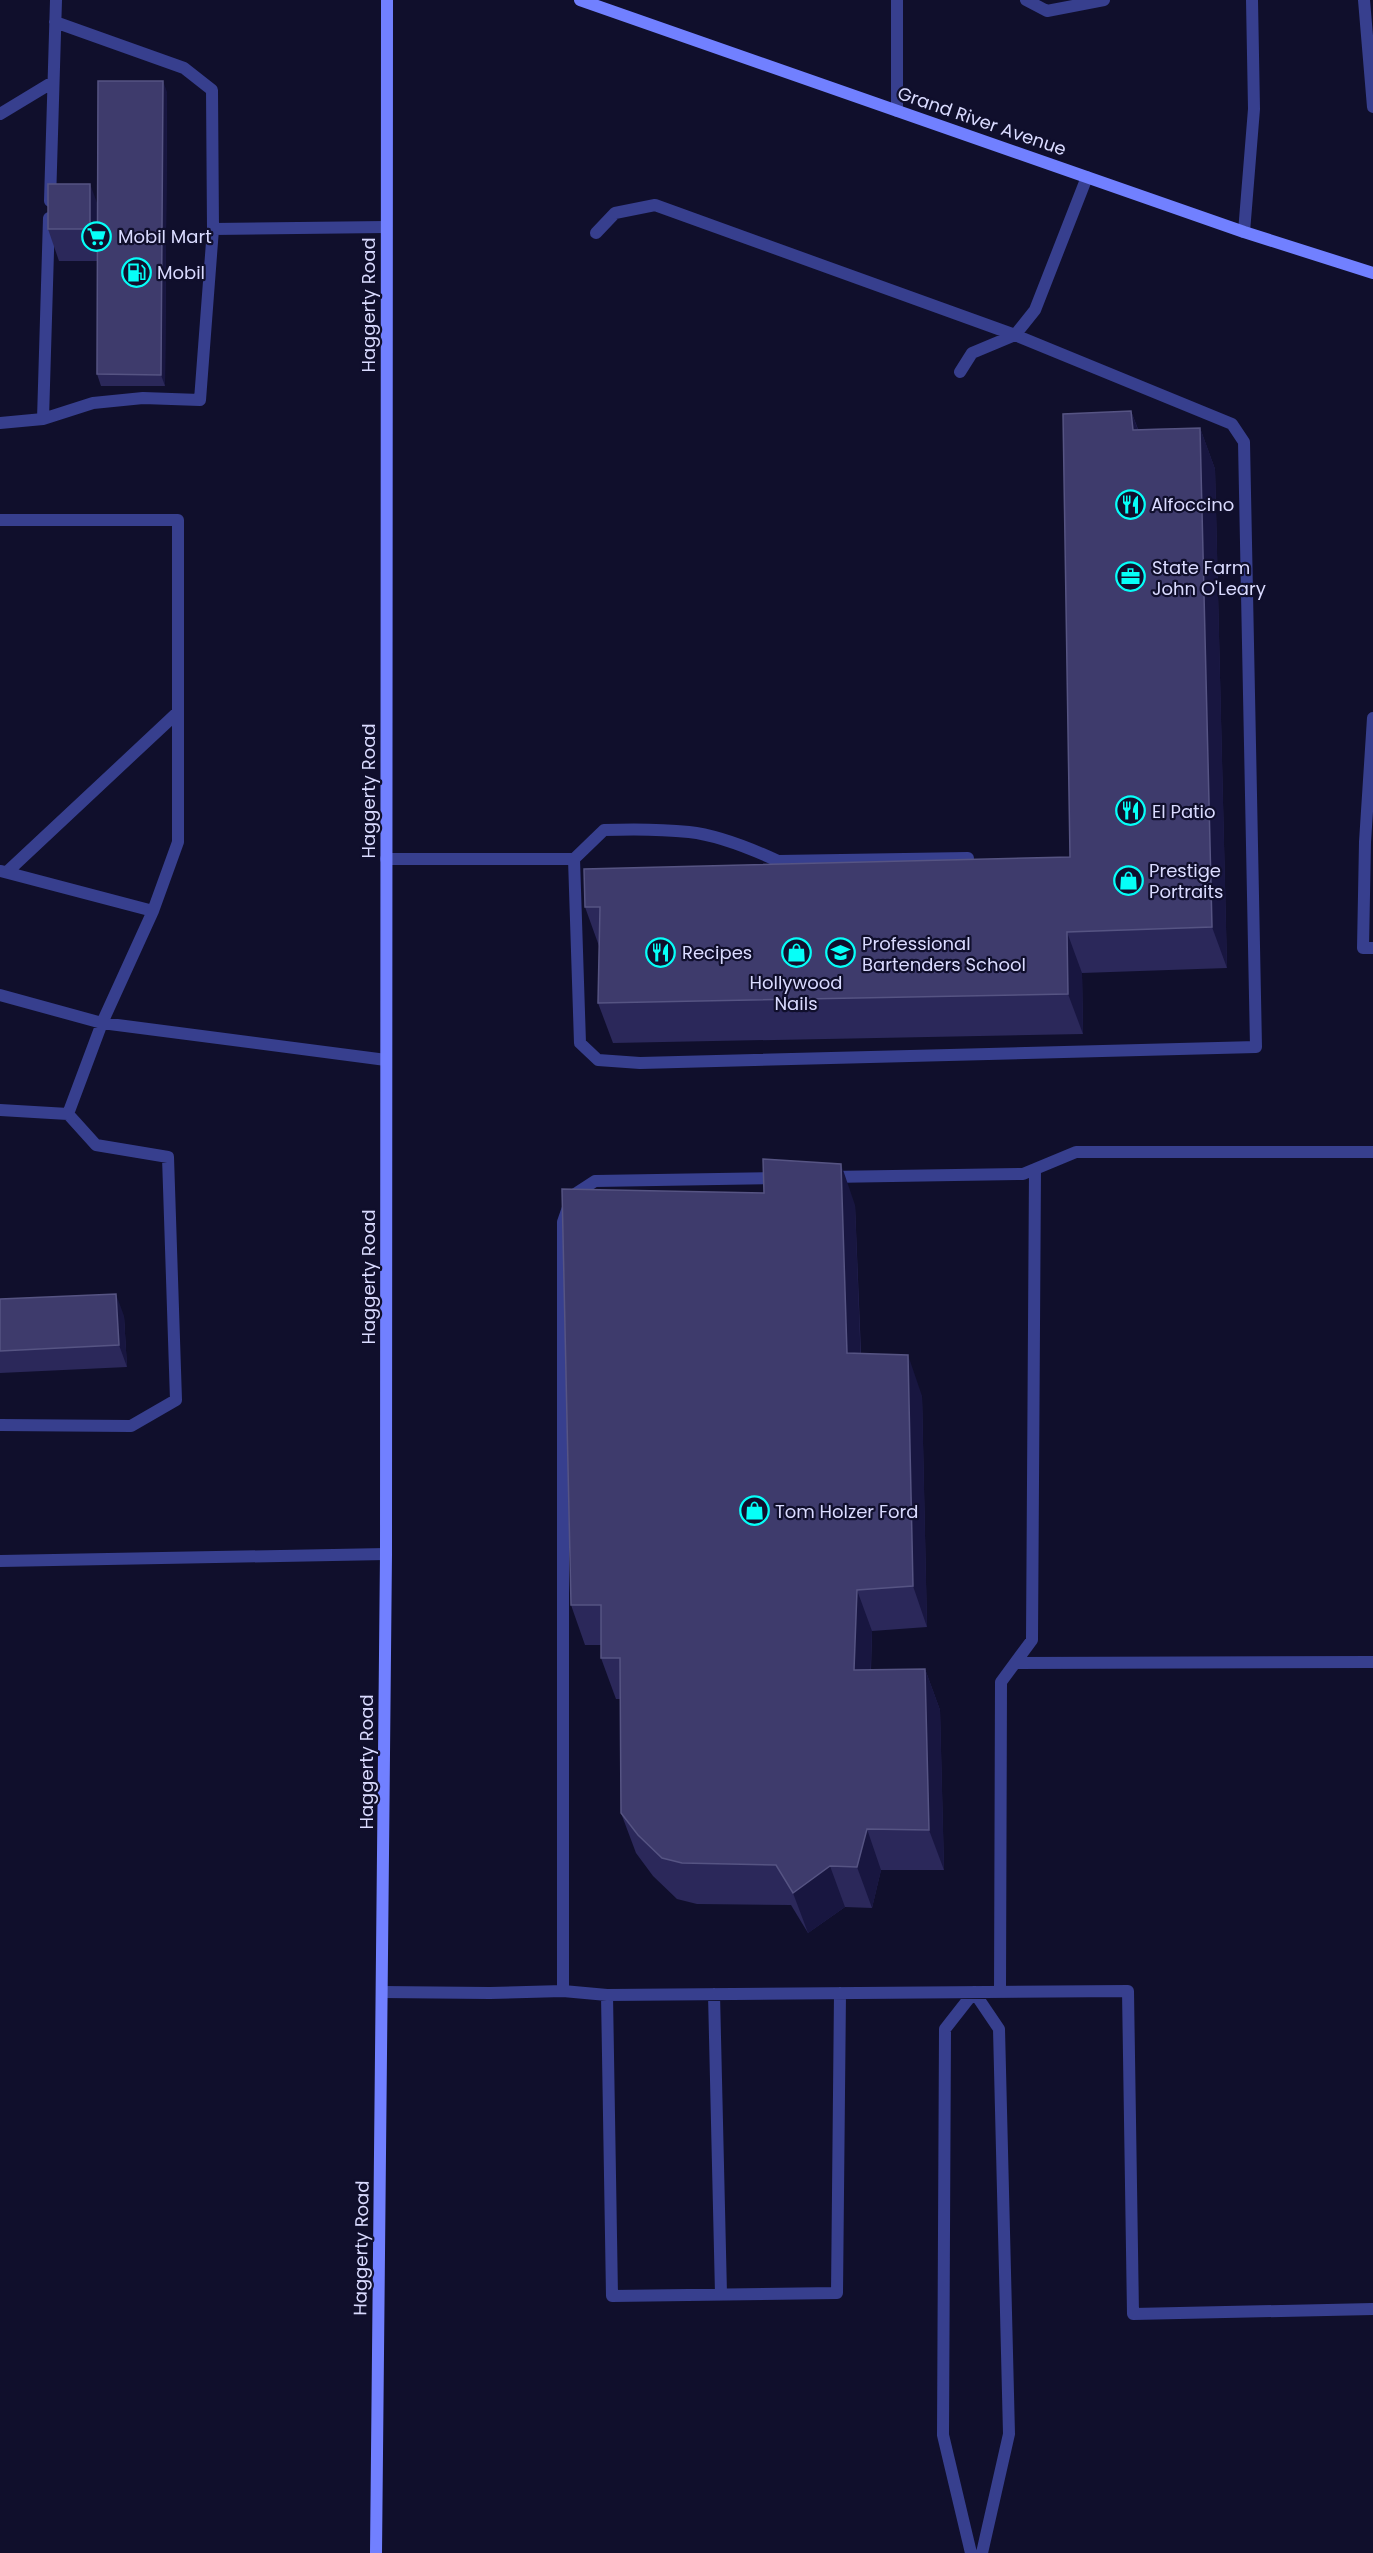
<svg xmlns="http://www.w3.org/2000/svg" width="1373" height="2553" font-family="Poppins,sans-serif">
  <style>
    .lines { fill: none; stroke-linecap: round; stroke-linejoin: round }
    .lane { stroke: #373f8e; stroke-width: 12 }
    .secondary { stroke: #7180ff; stroke-width: 12 }
    .wall { fill: #2b285a }
    .shaded-wall { fill: #181640 }
    .building { fill: #3e3b6c; stroke: #565483; stroke-width: 1.5 }
    .labels { text-anchor: middle; dominant-baseline: central; stroke-width: 4.5; stroke-linejoin: round; paint-order: stroke }
    .street-label { font-size: 18px; fill: #dadbff; stroke: #100f2c }
    .poi-label { font-size: 18px; fill: #dadbff; stroke: #100f2c; text-anchor: start }
  </style>
  <rect width="100%" height="100%" fill="#100f2c"/>
  <g class="lines">
    <path class="lane" d="M897 0V111
      M1026 0 1047 11 1104 0
      M1364 0 1373 107
      M55 22 184 68 212 90 213 229 386 227
      M0 114 53 82
      M50 201 56 0
      M1244 232 1254 109 1252 0
      M960 372 972 353 1015 335 1035 310 1087 177
      M43 419 93 403 143 398 200 400 213 229
      M0 423 43 419 49 218
      M0 520H178V842L153 911 102 1023 68 1114 96 1145 168 1157 176 1400 131 1426 0 1425
      M1373 718 1365 842 1363 948H1373
      M386 859H574L604 830C632 829 660 829 689 832 717 835 752 849 778 861L968 858
      M574 859 580 1043 598 1060 640 1063 1256 1047 1244 442 1232 424 1015 335 655 205 615 213 596 233
      M1 871 153 911
      M7 872 178 712
      M0 995 102 1023 386 1060
      M0 1110 68 1114
      M829 1177 1023 1174 1076 1152H1373
      M0 1561 386 1554
      M1015 1663 1373 1662
      M563 1991V1222L572 1196 595 1181 778 1178
      M382 1992 490 1993 563 1991 607 1995 1128 1991 1133 2314 1373 2309
      M974 1992 999 2029 1009 2434 982 2553
      M1000 1992 1001 1682 1032 1640 1035 1169
      M714 1994 721 2294
      M607 1995 612 2296 837 2293 840 1993
      M971 2553 943 2435 945 2029 974 1992"/>
    <path class="secondary" d="M580 0 1244 232 1373 273
      M376 2553 386 1554 387 0"/>
  </g>
  <path class="wall" d="M167 92 165 386H101L97 374V261H59L48 229 98 205Z
    M1131 411 1138 429 1200 428 1215 469 1227 968 1082 973 1083 1034 613 1043 598 1003 599 946 585 907 1070 857Z
    M855 1205 861 1353 922 1396 927 1627 872 1631 871 1670 925 1669 940 1710 944 1870H881L872 1908 845 1907 808 1933 791 1905 697 1904 677 1899 653 1876 636 1853 621 1813 620 1699H616L601 1658V1645H585L571 1605Z
    M0 1299 124 1316 127 1367 0 1373Z"/>
  <path class="shaded-wall" d="M163 81 167 92 165 386 161 375Z
    M90 184 102 216V261L90 229Z
    M1131 411 1146 452 1133 430Z
    M1200 428 1215 469 1227 968 1212 927Z
    M1067 932 1082 973 1083 1034 1068 994Z
    M841 1164 855 1205 862 1394 847 1353Z
    M116 1294 124 1316 127 1367 119 1345Z
    M908 1355 922 1396 927 1627 913 1586Z
    M857 1590 872 1631 869 1711 854 1670Z
    M925 1669 940 1710 944 1870 929 1830Z
    M867 1829 881 1870 872 1908 857 1867Z
    M830 1866 845 1907 808 1933 793 1893Z"/>
  <path class="building" d="M98 81H163L161 375 97 374Z
    M48 184H90V229H48Z
    M1131 411 1133 430 1200 428 1212 927 1067 932 1068 994 598 1003 600 907H585L584 869 1070 857 1063 414Z
    M763 1159 841 1164 847 1353 908 1355 913 1586 857 1590 854 1670 925 1669 929 1830 867 1829 857 1867 830 1866 793 1893 776 1865 682 1863 662 1858 638 1835 621 1813 620 1658H601V1605H571L562 1189 764 1193Z
    M116 1294 119 1345 0 1351V1299Z"/>
  <defs>
    <symbol id="supermarket-ring" viewBox="-11 -11 22 22"><circle r="9.5" fill="#100f2c" stroke="#06fff8" stroke-width="1.5"/><path d="M-6-5.5h2.5l.6 2H6L4.5 2H-2.5L-4.4-4H-6ZM-1.5 3.2a1.3 1.3 0 1 0 .1 0ZM3 3.2a1.3 1.3 0 1 0 .1 0Z" fill="#06fff8"/></symbol>
    <symbol id="fuel-ring" viewBox="-11 -11 22 22"><circle r="9.5" fill="#100f2c" stroke="#06fff8" stroke-width="1.5"/><path d="M-5.5-6h7V0h2V4h1.3V-2.5L3-4.5l.8-.8L6-3V5H2.5V1h-1V6h-7ZM-4.2-4.7v3.2H.2V-4.7Z" fill="#06fff8"/></symbol>
    <symbol id="restaurant-ring" viewBox="-11 -11 22 22"><circle r="9.5" fill="#100f2c" stroke="#06fff8" stroke-width="1.5"/><path d="M-5-6h1v4h1v-4h1v4h1v-4h1v5L-1.5 .5V6h-2V.5L-5-1ZM5-6V6H3V1.5H1.5Q1.5-4 5-6Z" fill="#06fff8"/></symbol>
    <symbol id="office-ring" viewBox="-11 -11 22 22"><circle r="9.5" fill="#100f2c" stroke="#06fff8" stroke-width="1.5"/><path d="M-6-3h4V-5.5h4V-3h4V5H-6ZM-1-4.5V-3h2v-1.5ZM-6 0V1H6V0Z" fill="#06fff8"/></symbol>
    <symbol id="shop-ring" viewBox="-11 -11 22 22"><circle r="9.5" fill="#100f2c" stroke="#06fff8" stroke-width="1.5"/><path d="M-5-2.5h2.3a2.7 3.5 0 0 1 5.4 0H5L5.5 6h-11ZM-1.5-2.5h3a1.5 2.3 0 0 0-3 0Z" fill="#06fff8"/></symbol>
    <symbol id="school-ring" viewBox="-11 -11 22 22"><circle r="9.5" fill="#100f2c" stroke="#06fff8" stroke-width="1.5"/><path d="M0-5L7-2L0 1L-7-2ZM-4 1L0 2.5L4 1V4Q0 6-4 4Z" fill="#06fff8"/></symbol>
  </defs>
  <g fill-rule="evenodd">
    <use href="#supermarket-ring" x="80" y="220" width="33" height="33"/>
    <use href="#fuel-ring" x="120" y="256" width="33" height="33"/>
    <use href="#restaurant-ring" x="1114" y="488" width="33" height="33"/>
    <use href="#office-ring" x="1114" y="560" width="33" height="33"/>
    <use href="#restaurant-ring" x="1114" y="794" width="33" height="33"/>
    <use href="#shop-ring" x="1112" y="864" width="33" height="33"/>
    <use href="#restaurant-ring" x="644" y="936" width="33" height="33"/>
    <use href="#shop-ring" x="780" y="936" width="33" height="33"/>
    <use href="#school-ring" x="824" y="936" width="33" height="33"/>
    <use href="#shop-ring" x="738" y="1494" width="33" height="33"/>
  </g>
  <g class="labels">
    <g class="street-label">
      <text transform="translate(982 121) rotate(19)">Grand River Avenue</text>
      <text transform="translate(368 305) rotate(-90)">Haggerty Road</text>
      <text transform="translate(368 791) rotate(-90)">Haggerty Road</text>
      <text transform="translate(368 1277) rotate(-90)">Haggerty Road</text>
      <text transform="translate(366 1762) rotate(-90)">Haggerty Road</text>
      <text transform="translate(361 2248) rotate(-89)">Haggerty Road</text>
    </g>
    <g class="poi-label">
      <text x="118" y="236">Mobil Mart</text>
      <text x="157" y="272">Mobil</text>
      <text x="1151" y="504">Alfoccino</text>
      <text x="1152" y="567">State Farm<tspan x="1152" dy="21">John O'Leary</tspan></text>
      <text x="1152" y="811">El Patio</text>
      <text x="1149" y="870">Prestige<tspan x="1149" dy="21">Portraits</tspan></text>
      <text x="862" y="943">Professional<tspan x="862" dy="21">Bartenders School</tspan></text>
      <text x="682" y="952">Recipes</text>
      <text x="796" y="982" text-anchor="middle">Hollywood<tspan x="796" dy="21">Nails</tspan></text>
      <text x="775" y="1511">Tom Holzer Ford</text>
    </g>
  </g>
</svg>
